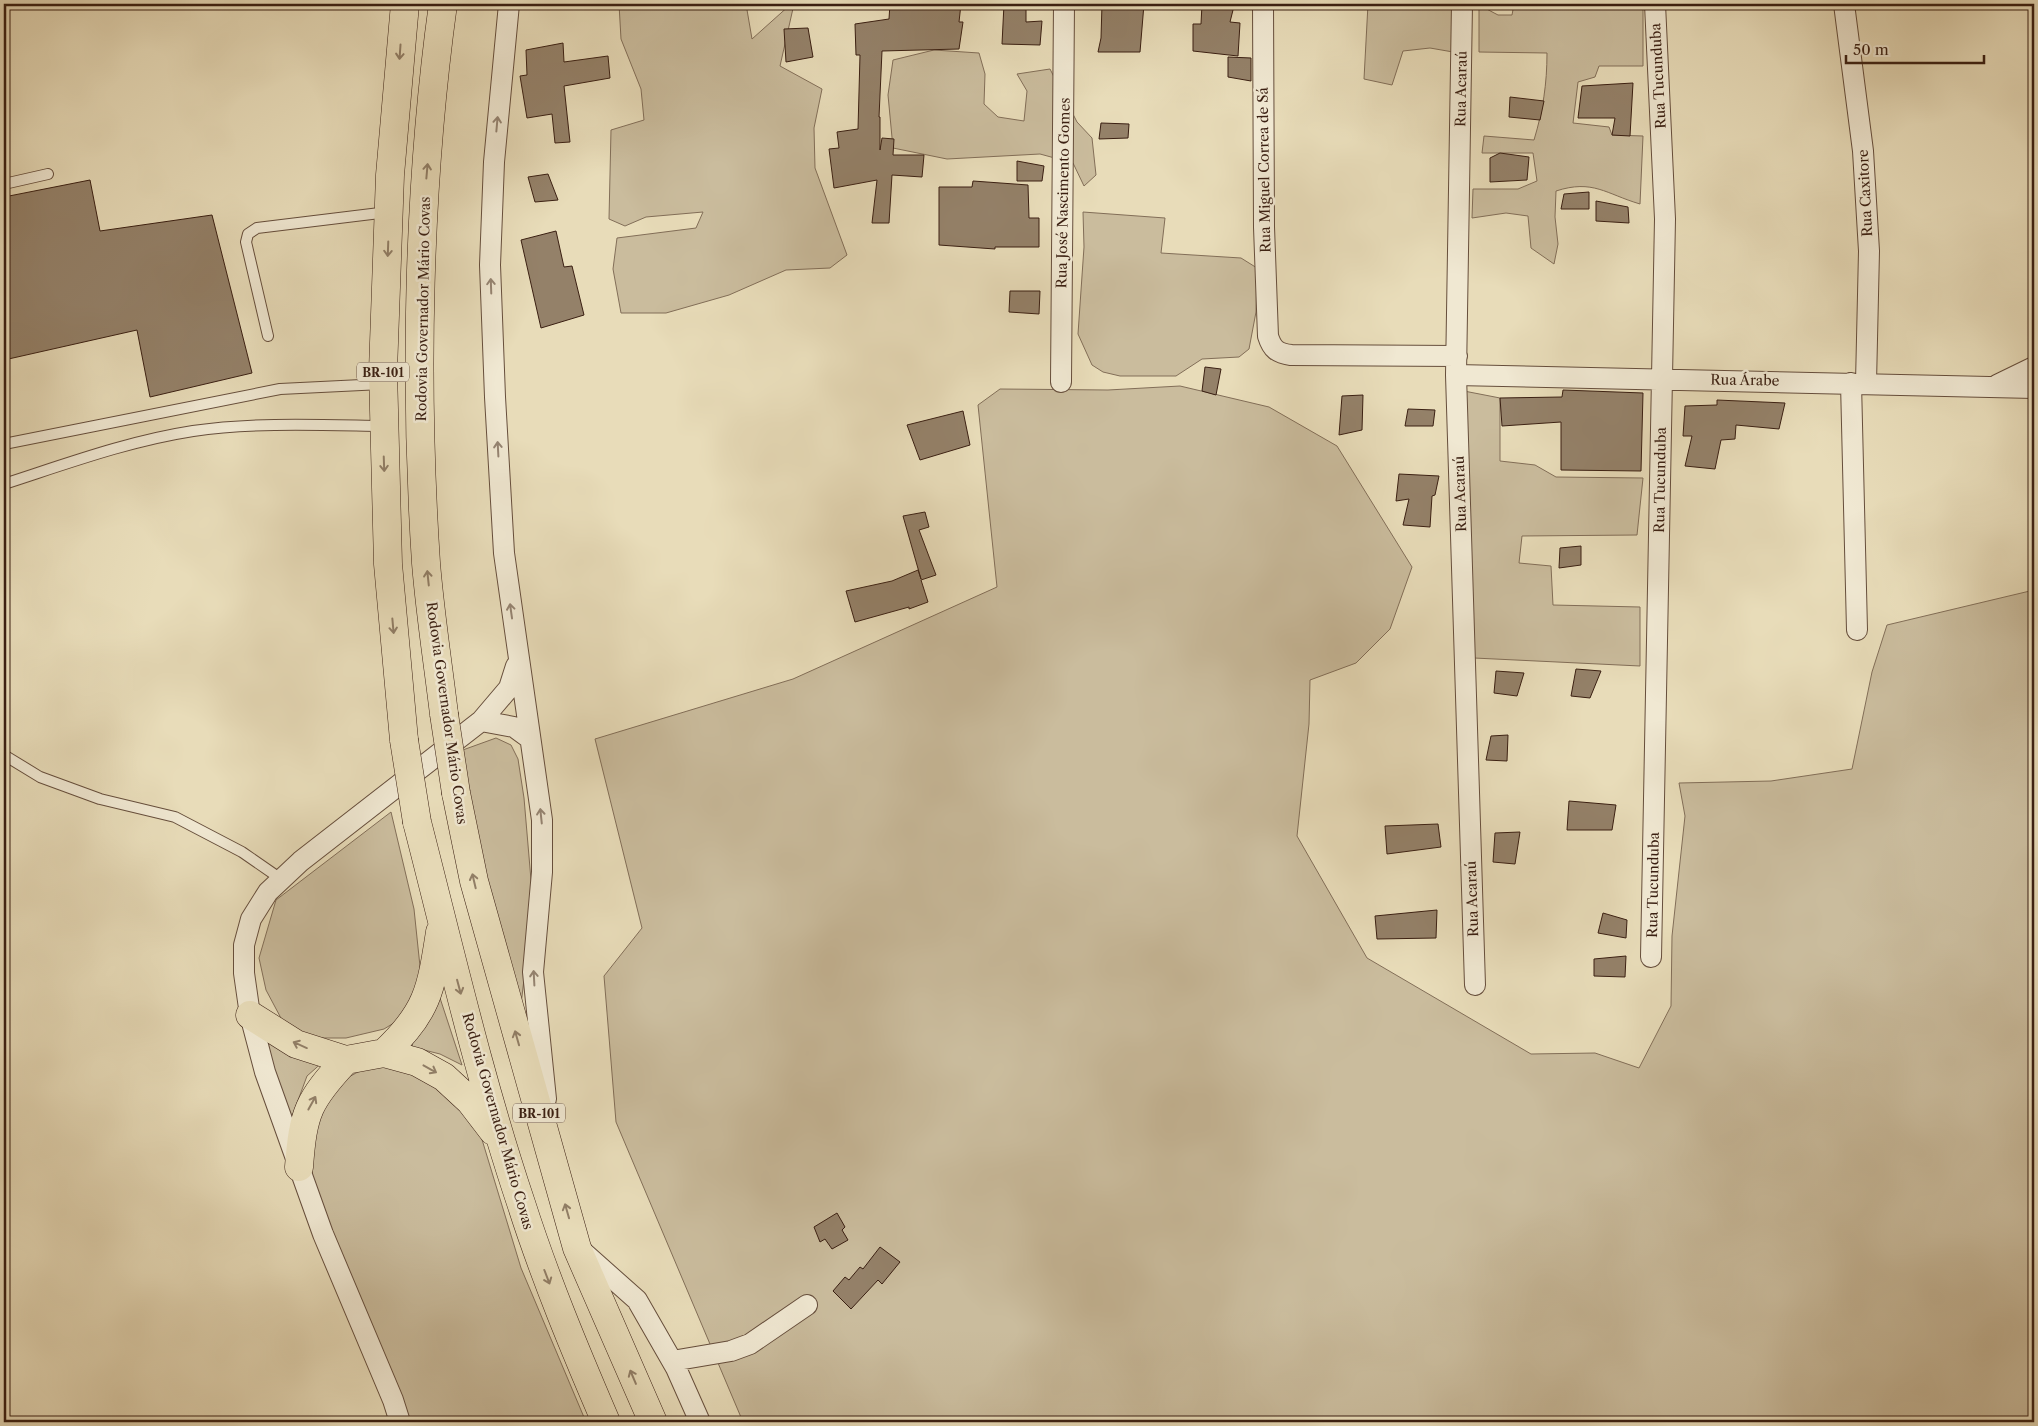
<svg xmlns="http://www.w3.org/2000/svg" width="2038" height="1426" font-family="'Libre Caslon Text',serif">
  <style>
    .green { fill: #cabc9d; stroke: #826e58 }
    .building { fill: #948169; stroke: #3a1f12 }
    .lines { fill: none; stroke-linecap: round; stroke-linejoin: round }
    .service-casing { stroke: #664e3c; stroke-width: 12 }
    .minor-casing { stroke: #664e3c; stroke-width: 22 }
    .trunk-casing { stroke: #3a1f12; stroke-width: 29 }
    .service { stroke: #f0e8d2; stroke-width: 10 }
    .minor { stroke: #f0e8d2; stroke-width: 20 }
    .trunk { stroke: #e8dcb9; stroke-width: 28 }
    .trunk-bridge-casing { stroke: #3a1f12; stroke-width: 29; stroke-linecap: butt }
    .trunk-bridge { stroke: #e8dcb9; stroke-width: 28 }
    .oneway { stroke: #917e66 }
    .oneway2 { stroke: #958472 }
    .labels { text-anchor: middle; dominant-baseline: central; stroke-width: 5; stroke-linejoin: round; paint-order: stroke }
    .shield { fill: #f0e8d2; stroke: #715b4c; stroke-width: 1 }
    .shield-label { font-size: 12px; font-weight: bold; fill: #3a1f12 }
    .street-label { font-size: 14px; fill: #3a1f12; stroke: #f0e8d2 }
  </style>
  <rect width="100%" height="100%" fill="#e8dcb9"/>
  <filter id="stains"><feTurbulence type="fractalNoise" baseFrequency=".004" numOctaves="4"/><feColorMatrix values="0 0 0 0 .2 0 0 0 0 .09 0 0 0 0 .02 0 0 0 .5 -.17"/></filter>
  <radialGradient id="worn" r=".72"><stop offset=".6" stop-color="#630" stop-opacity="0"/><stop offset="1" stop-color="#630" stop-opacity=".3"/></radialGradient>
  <path class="green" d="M619 4H746L752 39 791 4H794L780 66 822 89 814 128 815 168 847 255 830 268 786 270 729 295 666 313H621L613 269 617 238 696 228 703 212 646 217 625 226 609 219 611 130 644 120 641 89 621 39Z
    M1368 4H1461L1453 52 1430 48 1403 51 1392 85 1364 79Z
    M1514 4H1643V66H1599L1595 77 1578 82 1573 123 1609 127 1612 135 1643 136 1640 204C1606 194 1593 179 1556 191L1555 217 1558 244 1554 264 1531 248 1528 216 1506 213 1472 218 1473 189H1518L1537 181 1533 153H1482L1484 136 1534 140C1543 110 1547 84 1547 53L1479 52V5L1498 15H1512Z
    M934 50 979 53 985 74 984 104 998 117 1024 121 1027 91 1017 74 1050 69 1077 122 1092 138 1096 175 1084 186 1073 163 1040 154 947 159 893 148 888 95 893 60Z
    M1083 212 1165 218 1161 253 1241 258 1257 268 1256 312 1249 349 1239 357 1202 359 1176 376H1120L1103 372 1092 365 1078 334 1084 247Z
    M1180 386 1269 407 1337 446 1412 567 1390 629 1356 663 1310 680 1309 724 1297 836 1367 958 1531 1054 1595 1053 1639 1068 1671 1006 1672 936 1685 816 1679 783 1771 781 1852 769 1872 672 1887 625 2034 590V1422H743L616 1122 604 976 642 928 595 739 793 679 997 587 978 405 1000 389 1108 390Z
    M1464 391 1500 398V461L1535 465 1556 477 1643 478 1637 535 1522 536 1519 563 1551 566 1553 605 1640 607V666L1474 658Z
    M496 738 511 745 518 759 524 798 531 880 527 954 520 1013 487 892 460 751Z
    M391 812 414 909 421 976 407 1015 384 1029 346 1038H310L282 1020 266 990 259 958 276 900Z
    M440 998 462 1065 440 1054 412 1047 413 1041 426 1026Z
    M267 1038 325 1060 307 1076 287 1130Z
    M400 1066 451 1091 480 1133 521 1268 586 1422H403L304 1159 311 1125 338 1083 365 1068Z"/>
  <path class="building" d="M890 4H961L959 22H963L959 49 882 51 879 117H880V150L882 138 894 139 893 155H924L922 177 892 175 889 223H872L877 180 834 188 829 149 839 148 837 132 858 129 860 55H856L855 24 889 19Z
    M1004 4H1026V22L1042 21 1040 45 1002 44Z
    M1102 4H1144L1140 52H1098L1101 38Z
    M1202 4 1234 6 1230 22 1240 23 1238 56 1193 51V24H1201Z
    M808 28 813 57 786 62 784 29Z
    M563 43 564 62 608 56 610 78 564 86 570 142 555 143 552 114 527 118 520 76 527 75 526 50Z
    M1228 57 1251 58V81L1228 77Z
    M1633 83 1630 136 1612 135 1615 118H1578L1582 86Z
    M1510 97 1544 101 1540 120 1509 117Z
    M1101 123 1129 124 1128 138 1099 139Z
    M1500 153 1529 157 1527 180 1490 182V158Z
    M1017 161 1044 166 1042 181H1017Z
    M548 174 558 200 535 202 528 177Z
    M90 180 100 231 212 215 252 373 150 397 137 330 4 360V197Z
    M973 181 1028 185 1029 218H1039V247H995V249L939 245V187H972Z
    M1589 192V209H1561L1564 194Z
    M1596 201 1628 207 1629 223 1596 221Z
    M556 231 564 267 572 266 584 315 541 328 521 240Z
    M1010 291H1040L1039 314 1009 312Z
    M1205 367 1221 369 1216 395 1202 391Z
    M1563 390 1643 393 1641 471 1561 470V422L1502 426 1500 398 1562 397Z
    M1363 395 1362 430 1339 435 1342 396Z
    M1717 400 1785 403 1779 429 1736 425 1735 439 1721 440 1715 469 1685 466 1692 436H1683L1685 406 1717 405Z
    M1408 409 1435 410 1433 426H1405Z
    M963 411 970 445 920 460 907 425Z
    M1399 474 1439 476 1435 495 1432 496 1430 527 1403 525 1409 499 1396 501Z
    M925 512 929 527 919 530 936 575 921 580 928 602 909 609V607L855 622 846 591 892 581 918 570 921 579 903 516Z
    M1581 546V565L1559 568 1560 548Z
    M1576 669 1601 671 1590 698 1571 696Z
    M1496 671 1524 673 1517 696 1494 693Z
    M1508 735 1507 761 1486 760 1491 736Z
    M1569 801 1616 805 1612 830H1567Z
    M1438 824 1441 847 1387 854 1385 826Z
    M1520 832 1515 864 1493 862 1495 833Z
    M1437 910 1436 938 1377 939 1375 916Z
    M1603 913 1627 920 1626 938 1598 933Z
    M1626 956 1625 977 1594 976V959Z
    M837 1213 845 1227 842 1230 848 1240 832 1249 825 1239 820 1242 814 1227Z
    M880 1247 900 1262 882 1284 878 1280 851 1309 833 1291 845 1277 849 1280 860 1267 863 1269Z"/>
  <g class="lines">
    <defs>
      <path id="service" d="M4 184 48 174
        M268 336 246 242 248 234 257 228 388 212
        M4 444 280 389 382 384
        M4 484C66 464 128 441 193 431 256 422 320 425 383 426
        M4 755 40 777 100 799 175 817 242 852 281 879"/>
      <path id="minor" d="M509 4 494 162 490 265 495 397 504 553 542 820V872L533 972 546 1099
        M1263 4 1264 227 1268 336C1272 349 1277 353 1291 355L1457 356
        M1462 4 1456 375 1475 985
        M1844 4 1863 151 1869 251 1866 383
        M1456 375 2034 388
        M1061 382 1064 4
        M1851 383 1857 630
        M1997 385 2034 367
        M481 721 514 727 529 738
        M1651 957 1665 219 1655 4
        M583 1252 637 1300 676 1368 700 1422
        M672 1361 731 1351 750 1344 807 1305
        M400 1422 393 1400 323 1234 265 1072 250 1015 244 973V945L251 919 268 892 301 861 481 721 509 688 516 666"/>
      <path id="trunk" d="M443 4C418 185 414 380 426 563 430 613 438 664 444 714
        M404 740 388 564 383 371 390 175 405 4
        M456 793 474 881 577 1248 653 1422
        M417 822C450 950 479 1078 521 1203 545 1278 575 1350 606 1422
        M250 1015 296 1044 346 1060 384 1053 417 1062 444 1077 470 1101 493 1131
        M384 1053C428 1012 431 990 440 932
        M299 1167C303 1113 308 1100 346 1060"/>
    </defs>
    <use href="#service" class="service-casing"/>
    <use href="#minor" class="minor-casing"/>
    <use href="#trunk" class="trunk-casing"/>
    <use href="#service" class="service"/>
    <use href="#minor" class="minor"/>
    <use href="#trunk" class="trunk"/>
    <defs>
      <path id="trunk-bridge" d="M444 714 456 793
        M404 740 417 822"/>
    </defs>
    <use href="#trunk-bridge" class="trunk-bridge-casing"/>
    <use href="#trunk-bridge" class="trunk-bridge"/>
  </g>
  <defs><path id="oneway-shaft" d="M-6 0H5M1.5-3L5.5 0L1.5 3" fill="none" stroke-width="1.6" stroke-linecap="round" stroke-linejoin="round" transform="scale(1.25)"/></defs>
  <g class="oneway">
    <use href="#oneway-shaft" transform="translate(400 52) rotate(94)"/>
    <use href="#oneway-shaft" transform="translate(427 171) rotate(-85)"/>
    <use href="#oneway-shaft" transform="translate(388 249) rotate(92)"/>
    <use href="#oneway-shaft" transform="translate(384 464) rotate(88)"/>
    <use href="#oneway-shaft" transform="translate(428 578) rotate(-96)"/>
    <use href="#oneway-shaft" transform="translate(393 626) rotate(85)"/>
    <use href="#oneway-shaft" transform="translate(474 881) rotate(-103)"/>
    <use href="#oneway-shaft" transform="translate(459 987) rotate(75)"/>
    <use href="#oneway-shaft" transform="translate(517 1038) rotate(-106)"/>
    <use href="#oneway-shaft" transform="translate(300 1045) rotate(-156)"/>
    <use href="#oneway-shaft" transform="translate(430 1069) rotate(29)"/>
    <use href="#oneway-shaft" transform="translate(312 1103) rotate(-61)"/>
    <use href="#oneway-shaft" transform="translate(567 1211) rotate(-106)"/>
    <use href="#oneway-shaft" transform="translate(547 1277) rotate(69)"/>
    <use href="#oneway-shaft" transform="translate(633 1377) rotate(-113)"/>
  </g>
  <g class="oneway2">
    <use href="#oneway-shaft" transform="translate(497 124) rotate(-85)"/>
    <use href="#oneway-shaft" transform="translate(491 286) rotate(-92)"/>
    <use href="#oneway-shaft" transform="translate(498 449) rotate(-93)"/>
    <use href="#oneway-shaft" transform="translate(511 611) rotate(-98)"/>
    <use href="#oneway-shaft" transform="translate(541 816) rotate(-96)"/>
    <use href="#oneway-shaft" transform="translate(534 978) rotate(-93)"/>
  </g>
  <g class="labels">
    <g class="shield">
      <rect x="357" y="362.5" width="52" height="19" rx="4"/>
      <rect x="513" y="1103.5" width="52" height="19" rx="4"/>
    </g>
    <g class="shield-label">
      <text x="383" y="372">BR-101</text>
      <text x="539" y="1113">BR-101</text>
    </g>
    <g class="street-label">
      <text transform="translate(1658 76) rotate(-93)">Rua Tucunduba</text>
      <text transform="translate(1461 89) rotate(-89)">Rua Acaraú</text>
      <text transform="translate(1264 170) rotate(-91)">Rua Miguel Correa de Sá</text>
      <text transform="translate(1063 193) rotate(-89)">Rua José Nascimento Gomes</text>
      <text transform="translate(1865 193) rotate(-93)">Rua Caxitore</text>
      <text transform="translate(423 309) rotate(-89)">Rodovia Governador Mário Covas</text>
      <text transform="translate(1745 380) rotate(1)">Rua Árabe</text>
      <text transform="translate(1660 480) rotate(-89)">Rua Tucunduba</text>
      <text transform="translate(1460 494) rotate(-92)">Rua Acaraú</text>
      <text transform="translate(447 713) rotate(82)">Rodovia Governador Mário Covas</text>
      <text transform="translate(1653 885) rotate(-89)">Rua Tucunduba</text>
      <text transform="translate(1472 899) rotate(-92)">Rua Acaraú</text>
      <text transform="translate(498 1121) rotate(74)">Rodovia Governador Mário Covas</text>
    </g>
  </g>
  <rect width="2038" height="1426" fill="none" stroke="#e8dcb9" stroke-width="20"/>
  <rect x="5" y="5" width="2028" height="1416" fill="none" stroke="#3a1f12" stroke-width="2.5"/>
  <rect x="10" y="10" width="2018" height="1406" fill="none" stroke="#3a1f12"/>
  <path d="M1846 55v8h138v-8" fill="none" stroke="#3a1f12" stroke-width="2.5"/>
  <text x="1853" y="55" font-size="15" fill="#3a1f12" stroke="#f0e8d2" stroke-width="4" paint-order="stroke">50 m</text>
  <rect width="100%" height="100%" filter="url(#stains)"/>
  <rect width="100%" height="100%" fill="url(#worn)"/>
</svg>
